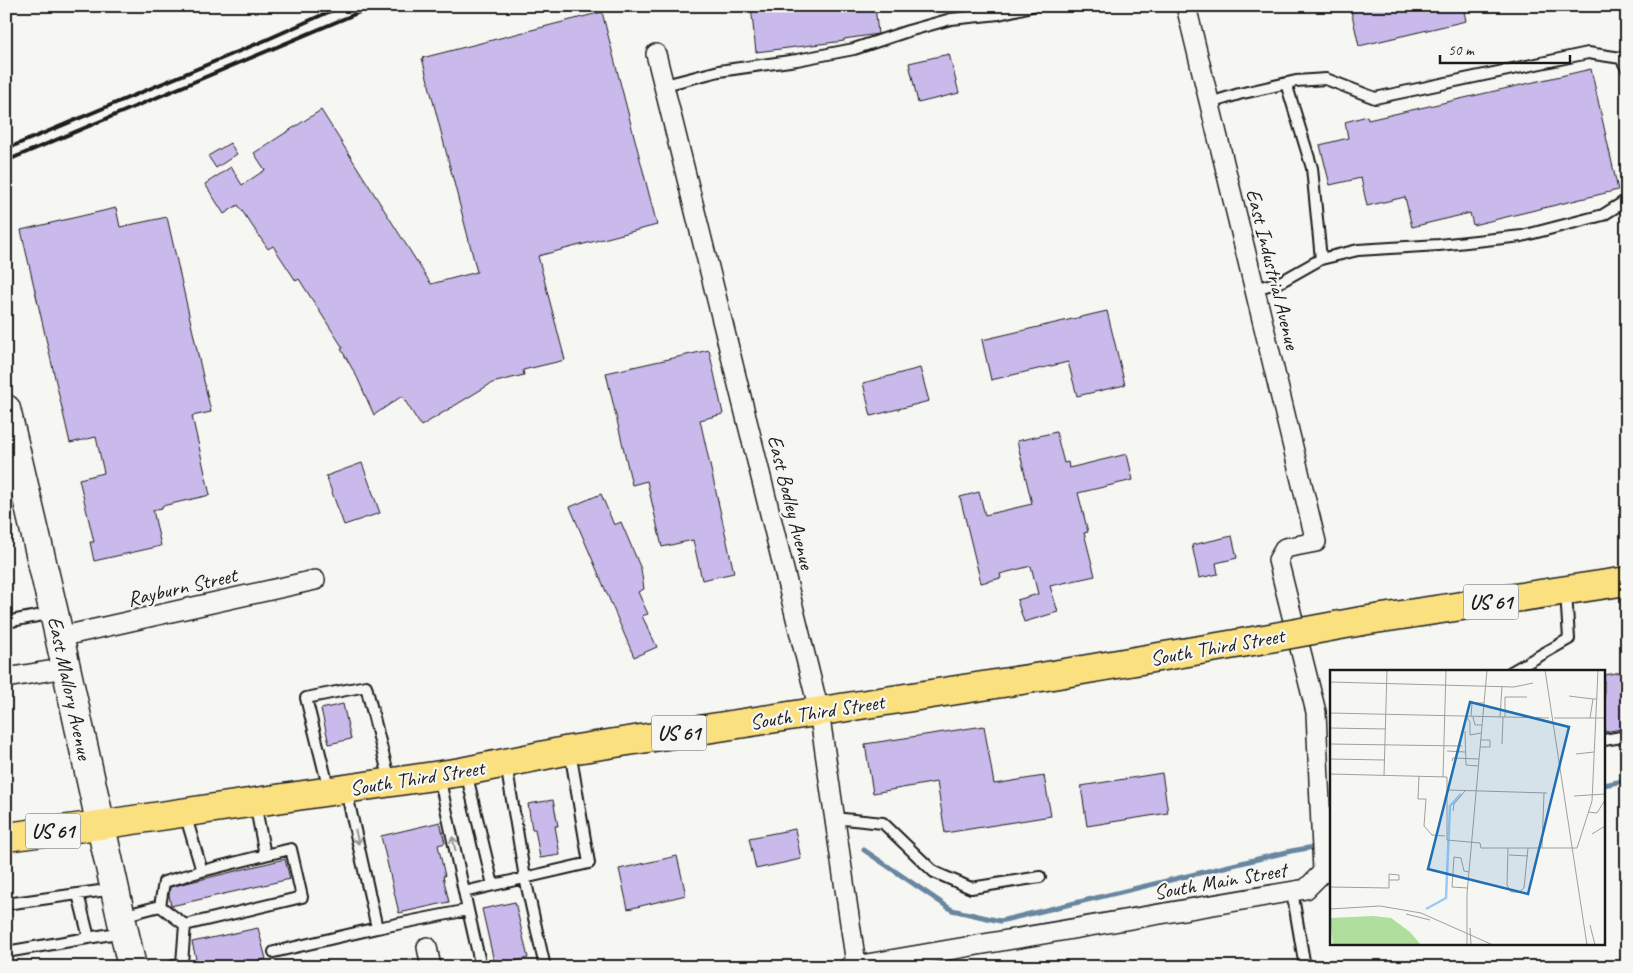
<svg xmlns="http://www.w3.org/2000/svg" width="1633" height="973" font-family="Caveat,sans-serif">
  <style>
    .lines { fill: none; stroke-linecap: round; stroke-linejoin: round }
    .stream { stroke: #67869f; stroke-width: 5 }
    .building { fill: #c9baeb; stroke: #1c1c1c }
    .service-casing { stroke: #1c1c1c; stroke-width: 14 }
    .minor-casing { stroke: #1c1c1c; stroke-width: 22 }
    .secondary-casing { stroke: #1c1c1c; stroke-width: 31 }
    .primary-casing { stroke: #1c1c1c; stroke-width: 31 }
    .service { stroke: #f6f6f2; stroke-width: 10 }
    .minor { stroke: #f6f6f2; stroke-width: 19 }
    .secondary { stroke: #f6f6f2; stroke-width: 28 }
    .primary { stroke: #fbe080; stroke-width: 28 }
    .rail { stroke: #1c1c1c; stroke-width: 4 }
    .primary-bridge-casing { stroke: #1c1c1c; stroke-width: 31; stroke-linecap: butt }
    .primary-bridge { stroke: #fbe080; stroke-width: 28 }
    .oneway { stroke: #949492 }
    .labels { text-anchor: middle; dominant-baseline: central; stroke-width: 4.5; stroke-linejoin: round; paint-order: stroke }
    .shield { fill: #f6f6f2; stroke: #5d5d5c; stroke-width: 1 }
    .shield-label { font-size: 20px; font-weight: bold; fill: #1c1c1c }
    .street-label { font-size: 21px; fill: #1c1c1c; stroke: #f6f6f2 }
    .inset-river { fill: none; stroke: #99ccf6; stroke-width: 2.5 }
    .inset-road { fill: none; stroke: #9f9f9c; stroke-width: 1 }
    .view { fill: #1f6fb2; fill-opacity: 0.15; stroke: #1f6fb2; stroke-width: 2.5 }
    .inset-edge { fill: none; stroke: #1c1c1c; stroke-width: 2.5 }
  </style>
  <rect width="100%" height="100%" fill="#f6f6f2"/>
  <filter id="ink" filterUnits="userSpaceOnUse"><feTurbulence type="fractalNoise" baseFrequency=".02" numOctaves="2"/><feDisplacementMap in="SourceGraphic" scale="10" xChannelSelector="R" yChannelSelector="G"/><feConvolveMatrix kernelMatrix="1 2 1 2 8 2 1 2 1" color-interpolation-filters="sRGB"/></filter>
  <g filter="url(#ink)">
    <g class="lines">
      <path class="stream" d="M1604 785 1627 780
        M864 850 952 910 1000 921 1291 851 1332 844"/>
    </g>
    <path class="building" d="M751 6H875L878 34 844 39V41L756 52Z
      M1350 6H1463L1466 21 1359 46Z
      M602 12 657 225 538 256 565 360 523 370 524 375 492 383 421 426 402 396 374 415 357 377 341 349 343 348 299 279 296 281 273 246 268 249 238 205 224 214 205 184 231 167 242 185 265 170 254 153 321 110 431 284 477 272 422 58Z
      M949 54 959 93 918 103 909 63Z
      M1591 69 1618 190 1473 225 1470 213 1412 227 1405 197 1367 206 1361 178 1330 185 1320 145 1348 138 1345 122 1367 116 1368 120Z
      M230 143 237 154 216 168 208 156Z
      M116 208 120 227 167 217 211 412 192 416 210 495 162 506V508L153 510 161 546 94 561 90 542H94L79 479 104 473 96 437 70 443 21 230Z
      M1107 311 1125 385 1077 396 1068 362 991 380 982 340Z
      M709 350 723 414 700 420 734 573 702 580 693 540 662 547 647 481 632 485 606 373Z
      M920 368 929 401 871 416 863 383Z
      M1056 432 1064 463 1068 462 1069 468 1127 454 1133 480 1078 493 1088 532 1084 533 1095 576 1050 586 1058 612 1024 622 1017 600 1038 594 1031 566 1000 574 1001 578 981 583 960 497 979 492 985 515 1032 504 1017 441Z
      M362 463 380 513 344 525 326 476Z
      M601 494 614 525 621 522 641 569 644 589 638 592 648 614 642 616 657 647 634 657 570 507Z
      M1232 536 1237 558 1216 563 1218 574 1199 578 1192 545Z
      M1627 671V728L1604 732V675Z
      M343 704 351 739 329 744 321 709Z
      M984 726 994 784 1044 776 1051 816 945 833 937 782 873 793 865 744Z
      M1162 773 1168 813 1087 826 1081 786Z
      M553 800 558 826H555L560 855 540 858 535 829H532L528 804Z
      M440 822 445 843 438 845 445 876H443L449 902 399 913 381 836Z
      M795 829 801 859 756 869 749 838Z
      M677 856 686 895 628 909 619 869Z
      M285 859 290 879 171 906 169 895 170 887Z
      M515 902 528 958 508 963 509 965 495 966 482 909Z
      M258 928 266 959 235 967H198L192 942Z"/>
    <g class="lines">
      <defs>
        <path id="service" d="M1286 83 1312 168 1321 259
          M665 85 719 71 797 60 854 49 908 31 951 19 999 14 1032 6
          M1210 103 1239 94 1296 81 1326 79 1375 98 1588 53 1621 58 1627 69
          M1255 289 1282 281 1321 259 1358 250 1439 245 1522 236 1603 215 1627 200
          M6 622 53 613
          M1511 672 1569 639 1566 592
          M1604 740 1627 736
          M506 764 525 878 545 967
          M466 772 493 885
          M329 790 306 698 366 686 390 781
          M346 790 377 928
          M834 818 883 823 934 872 971 888 1040 877
          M202 871 265 855
          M1292 891 1305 967
          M464 892 589 863 570 751
          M78 894 89 938
          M6 904 114 889
          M160 906 185 925
          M468 910 481 967
          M122 916 160 906 164 882 202 871 185 814
          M6 952 123 932
          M274 952 377 928 468 910 439 776
          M171 967 182 963 185 925 302 897 291 849 265 855 255 803"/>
        <path id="minor" d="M656 54 819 711 856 964
          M59 637 315 580
          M6 678 66 668
          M427 947 431 967
          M849 967 1306 889 1323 872 1316 712 1278 560 1285 548 1316 542 1186 6"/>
        <path id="secondary" d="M6 409 54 613 132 967"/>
        <path id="primary" d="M1362 621 1627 581
          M6 837 99 825 461 772 570 750 1041 677 1259 640"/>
      </defs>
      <use href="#service" class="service-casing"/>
      <use href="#minor" class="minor-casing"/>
      <use href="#secondary" class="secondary-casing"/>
      <use href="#primary" class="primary-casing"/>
      <use href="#service" class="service"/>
      <use href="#minor" class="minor"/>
      <use href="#secondary" class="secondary"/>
      <use href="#primary" class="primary"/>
      <path class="rail" d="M6 149 266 40 342 6
        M6 161 374 6"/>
      <defs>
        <path id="primary-bridge" d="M1259 640 1362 621"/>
      </defs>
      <use href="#primary-bridge" class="primary-bridge-casing"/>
      <use href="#primary-bridge" class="primary-bridge"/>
    </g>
    <defs><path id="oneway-shaft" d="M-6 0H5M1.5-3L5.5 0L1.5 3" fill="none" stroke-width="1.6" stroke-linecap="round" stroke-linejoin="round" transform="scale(1.25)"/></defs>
    <g class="oneway">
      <use href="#oneway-shaft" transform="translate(357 837) rotate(77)"/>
      <use href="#oneway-shaft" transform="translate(454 844) rotate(-102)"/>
    </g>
  </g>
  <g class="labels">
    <g class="shield">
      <rect x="1463.5" y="584.5" width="55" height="35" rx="4"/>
      <rect x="651.5" y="715.5" width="55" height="35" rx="4"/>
      <rect x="25.5" y="813.5" width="55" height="35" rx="4"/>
    </g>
    <g class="shield-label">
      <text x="1491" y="602">US 61</text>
      <text x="679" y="733">US 61</text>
      <text x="53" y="831">US 61</text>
    </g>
    <g class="street-label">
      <text transform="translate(1273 269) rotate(76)">East Industrial Avenue</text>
      <text transform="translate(791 502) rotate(76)">East Bodley Avenue</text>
      <text transform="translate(182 587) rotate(-13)">Rayburn Street</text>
      <text transform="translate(1217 647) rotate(-10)">South Third Street</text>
      <text transform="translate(70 688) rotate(78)">East Mallory Avenue</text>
      <text transform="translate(817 712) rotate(-9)">South Third Street</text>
      <text transform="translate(417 778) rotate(-9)">South Third Street</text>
      <text transform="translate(1220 881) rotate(-10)">South Main Street</text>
    </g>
  </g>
  <g transform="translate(1330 670)">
    <rect width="275" height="275" fill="#f6f6f2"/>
    <path d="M43 246 61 248 80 262 91 275H3L0 248Z" fill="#b0de9c"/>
    <path class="inset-river" d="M96 239 116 228 120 136 131 124"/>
    <path class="inset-road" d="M215 0 257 275M0 12 184 17 203 13M239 26 263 29M0 43 219 48M136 46 140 52V65L151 63M141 46 142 33H154M143 47 145 55H152M170 47 172 16M175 47V27H197M224 48H275M260 48 263 29H267M0 58 56 59M135 61 136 95 148 96M0 74 132 76M172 74 173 47M150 77H160V70H151M117 81 135 82M246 84 264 82M0 89 55 90M122 91 123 88 149 89M0 104 117 107V170L150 173 151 178H247L262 131 268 0M54 106 57 0M89 106 88 129H96L94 156 102 165 115 166M113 107 116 0M119 120 217 123M244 126 275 124M123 141 124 134 135 121M258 142 267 143 275 130M262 164 275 156M178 178 177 215 181 222H189L194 218 198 178M212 178 214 123M179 185 198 186M0 217 59 218V204L69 205V210H59M137 218 122 217 124 187 131 188 134 201 139 202M0 239 50 236 91 243 163 275M76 244 100 250M260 255 265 275M140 258 141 275M137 275V224L157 0"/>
    <path class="view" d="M140 32 239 57 198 224 98 199Z"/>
    <rect width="275" height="275" class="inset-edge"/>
  </g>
  <rect width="1633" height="973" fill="none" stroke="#f6f6f2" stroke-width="25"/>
  <rect x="12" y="12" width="1608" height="948" fill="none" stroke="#1c1c1c" stroke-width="2" filter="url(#ink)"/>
  <path d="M1440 55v8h130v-8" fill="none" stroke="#1c1c1c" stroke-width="2.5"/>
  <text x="1448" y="55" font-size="15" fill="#1c1c1c" stroke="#f6f6f2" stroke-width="4" paint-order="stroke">50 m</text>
</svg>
